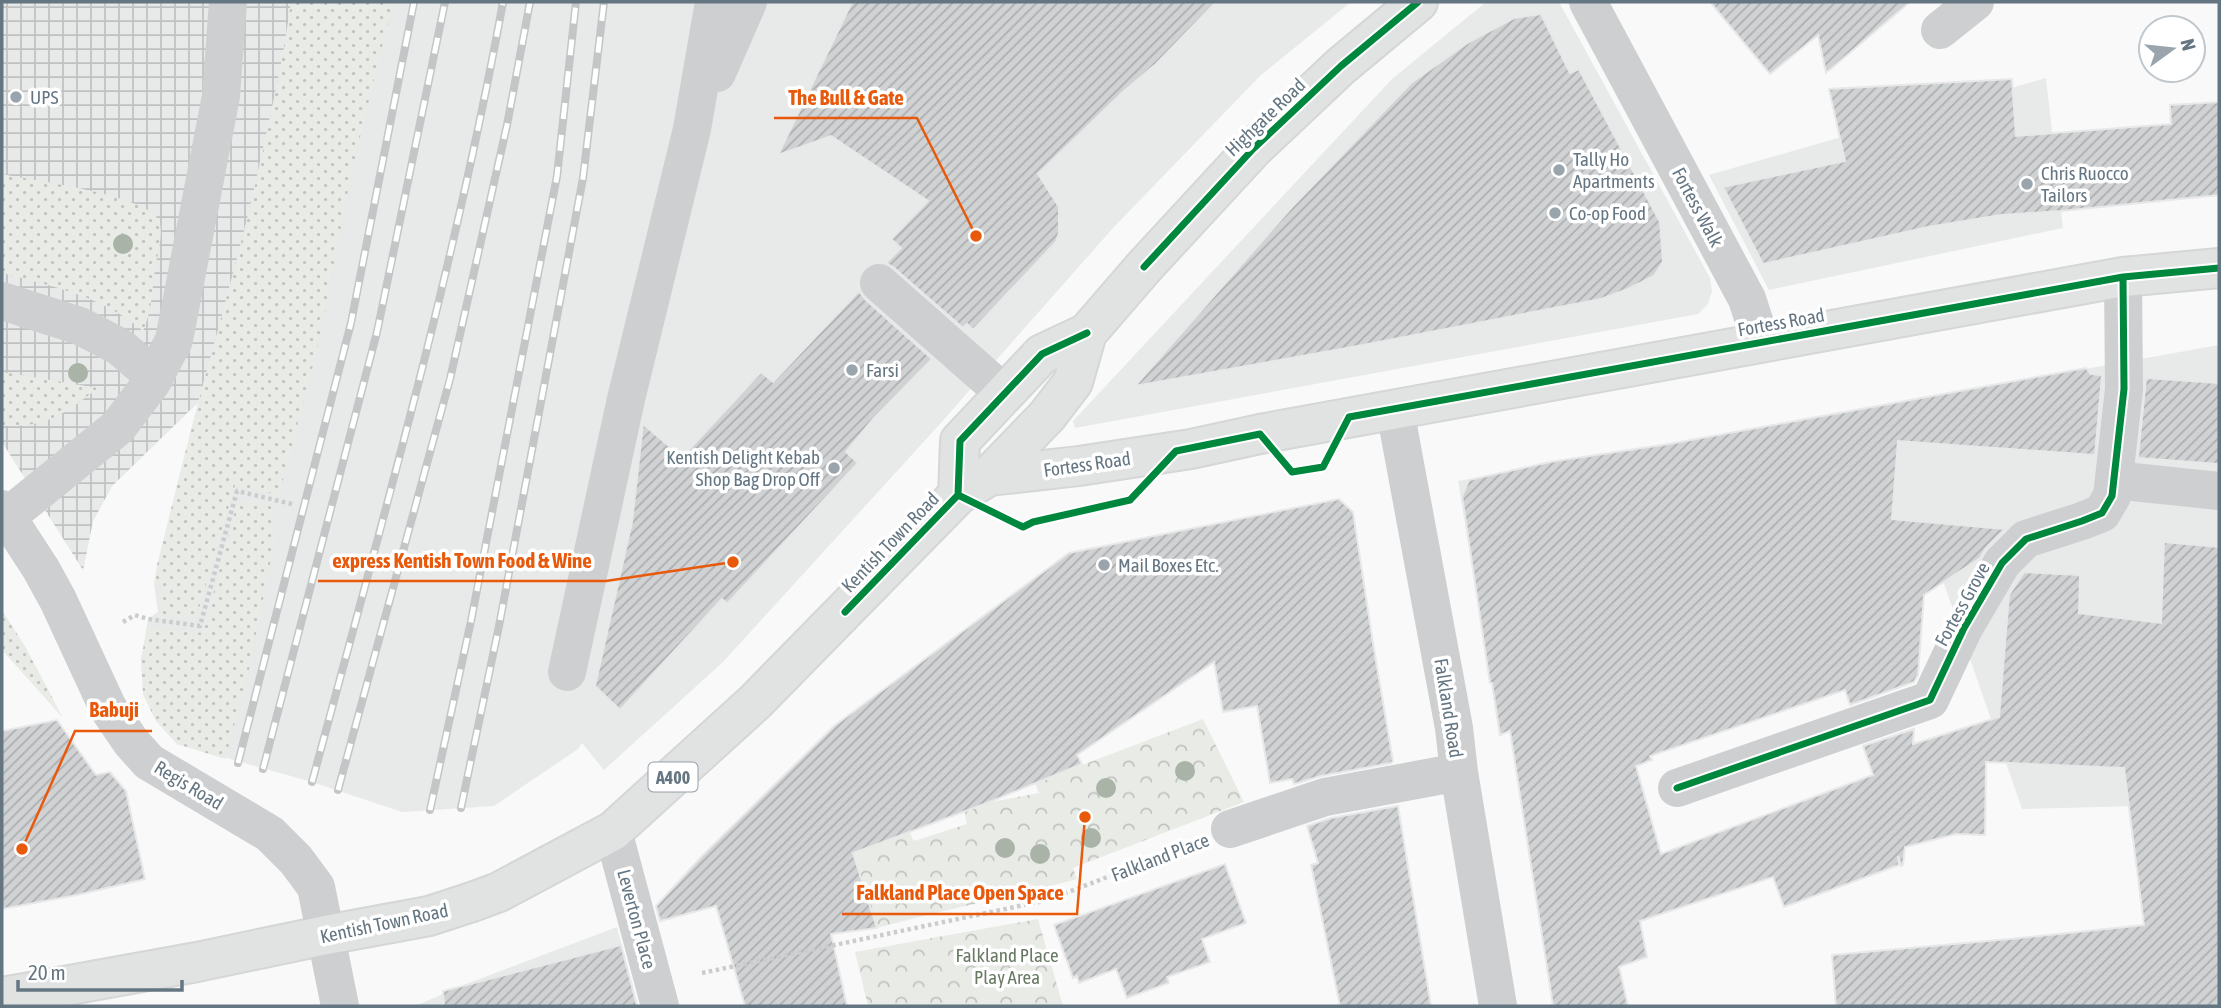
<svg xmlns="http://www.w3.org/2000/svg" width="2221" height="1008" font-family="'Asap Condensed',sans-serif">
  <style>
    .built { fill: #e8e9e9 }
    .industrial { fill: url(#industrial-grid) }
    .grass { fill: url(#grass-dots) }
    .park { fill: url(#park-crowns) }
    .building { fill: url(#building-hatch); stroke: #e8e8e8; stroke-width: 2 }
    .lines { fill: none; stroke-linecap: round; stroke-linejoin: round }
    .major-casing { stroke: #d5d6d7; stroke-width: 42 }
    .path { stroke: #cbcccd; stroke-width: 4.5; stroke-dasharray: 3.5 3.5; stroke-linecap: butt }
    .minor { stroke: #cecfd0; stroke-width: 38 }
    .major { stroke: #e1e2e2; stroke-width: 38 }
    .rail-casing { stroke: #c3c5c6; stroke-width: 8 }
    .rail { stroke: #fff; stroke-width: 5; stroke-dasharray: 16; stroke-linecap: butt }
    .major-bridge-casing { stroke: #d5d6d7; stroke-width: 42; stroke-linecap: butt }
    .minor-bridge { stroke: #cecfd0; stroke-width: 38 }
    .major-bridge { stroke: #e1e2e2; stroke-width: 38 }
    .cycleway-casing { stroke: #fff; stroke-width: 11 }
    .cycleway { stroke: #00873e; stroke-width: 7 }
    .tree { fill: #a9b3a7 }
    .poi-dot { fill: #99a4ac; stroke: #fff; stroke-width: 2.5 }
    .labels { text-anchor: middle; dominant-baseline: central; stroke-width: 7; stroke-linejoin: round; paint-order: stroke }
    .shield { fill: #fff; stroke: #939fa8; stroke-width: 2 }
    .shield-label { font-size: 18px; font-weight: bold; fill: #657683 }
    .poi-label { font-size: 19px; fill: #657683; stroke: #fff; text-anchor: start }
    .street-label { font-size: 19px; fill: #657683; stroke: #fff }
    .park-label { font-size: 19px; fill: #687a64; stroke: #fff }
    .leader { fill: none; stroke: #e8590c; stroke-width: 2.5 }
    .callout-dot { fill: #e8590c; stroke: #fff; stroke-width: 2.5 }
    .callout-label { font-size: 21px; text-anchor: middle; font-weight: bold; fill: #e8590c; stroke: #fff; stroke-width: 7; stroke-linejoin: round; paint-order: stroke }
  </style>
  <defs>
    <pattern id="industrial-grid" width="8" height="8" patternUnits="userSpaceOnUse" patternTransform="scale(1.75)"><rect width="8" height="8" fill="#e8e9e9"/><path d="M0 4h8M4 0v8" fill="none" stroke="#c0c1c2"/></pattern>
    <pattern id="grass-dots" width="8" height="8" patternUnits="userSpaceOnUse" patternTransform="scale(1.75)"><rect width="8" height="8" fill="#e8ebe6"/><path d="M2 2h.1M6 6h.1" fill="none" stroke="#c0c3c0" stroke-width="1.8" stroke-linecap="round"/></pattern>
    <pattern id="park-crowns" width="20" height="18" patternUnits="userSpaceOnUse" patternTransform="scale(1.75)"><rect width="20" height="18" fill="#e8ebe6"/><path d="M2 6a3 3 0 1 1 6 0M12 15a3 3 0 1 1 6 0" fill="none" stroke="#c0c3c0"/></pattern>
    <pattern id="building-hatch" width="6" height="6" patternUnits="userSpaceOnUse" patternTransform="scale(1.75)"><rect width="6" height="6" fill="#d0d2d3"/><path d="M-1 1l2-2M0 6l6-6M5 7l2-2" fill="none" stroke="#acafb1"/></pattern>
  </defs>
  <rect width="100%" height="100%" fill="#f9f9f9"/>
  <path class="built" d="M2 2H1351L1260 76 1113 228 939 425 723 662 604 770 582 743 578 749 494 806 402 812 312 782 177 744 156 721 143 694 141 660 148 619 158 612 154 584 198 403 112 486 93 521 83 570 2 442Z
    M1486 2H1559L1710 278 1712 291 1708 304 1698 314 1075 428 1073 421 1392 79Z
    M2046 78 2063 228 1769 290 1709 175Z
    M2219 345V804L2022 809 1931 546 1498 726 1458 481Z
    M617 927 638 1006H415L469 983Z"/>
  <path class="industrial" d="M2 2H291L284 52 240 253 198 402 112 486 93 521 83 570 2 442Z"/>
  <path class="grass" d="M291 2H393L352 170 316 354 279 495 235 485 196 618 159 615 164 586 154 584 157 565C171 510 184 455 199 400 234 269 272 137 291 2Z
    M2 174C30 180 149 195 159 221 164 234 157 255 155 269 152 291 152 311 143 331 103 296 51 286 2 273Z
    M2 372 98 388C63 415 48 427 2 426Z
    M238 500 273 507 271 524 275 539 248 674 225 759 177 744 156 721 143 694 141 660 147 628 203 633Z
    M2 610 26 648 63 718 2 650Z"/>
  <path class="park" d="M1203 719 1244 802 1073 868 1077 879C1010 897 943 910 877 928L853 853 909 831 914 841 967 824 964 810 980 804 1039 793 1035 783Z
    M1038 919 1063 1006H868L855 952Z"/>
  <path class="building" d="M852 2H1216L1156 64 1123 92 1038 174 1059 207V233L1056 242 973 330 967 324 963 328 893 267 886 263 901 248 891 239 928 201 831 136 778 155Z
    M1710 2H1910L1826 73 1818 35 1770 74Z
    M1541 14 1570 73 1579 69 1660 222 1663 262 1654 276 1628 289 1601 299 1358 346 1135 386 1292 207 1411 83 1469 42 1514 18Z
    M2012 79 2016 136 2171 124 2170 105 2219 102V195L2061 211 2001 215 1928 227 1763 264 1723 187 1845 161 1829 89Z
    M859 291 865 299 932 359 874 418 846 452 858 463 727 604 722 599 620 710 595 686 632 522 643 424 682 457 761 372 773 382Z
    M2086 368 2091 374 2102 375 2095 455 1898 441 1892 519 2005 529 1986 548 1980 558 1924 595 1918 675 1914 682 1850 705 1845 690 1650 756 1652 760 1636 766 1661 854 1835 789 1873 775 1863 746 1914 729 1913 744 1999 717 2009 595 2024 572 2080 575 2079 613 2161 623 2164 542 2219 547V1006H1836L1832 955 2010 939 2144 925 2124 768 1986 762 1985 835 1956 834 1905 847 1903 865 1901 866 1898 856 1899 865 1784 907 1773 877 1640 921 1647 957 1619 967 1628 1006H1553L1510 731 1500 735 1492 683H1490L1462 496 1469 480 1550 462 1669 444Z
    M2146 378 2219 383V464L2138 458Z
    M1339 499 1353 512 1373 643 1393 761 1391 763 1321 776 1294 784 1292 779 1270 783 1257 706 1223 712 1214 662 1077 755 1082 764 987 803 853 853 877 928 831 934 847 1006H745L716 906 660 921 656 906 702 856 834 726 1069 553Z
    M57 720 96 775 110 772 126 791 145 879 77 895 2 909V731Z
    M1398 806 1431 1006H1340L1311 865 1318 863 1307 826 1331 818Z
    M1225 864 1246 923 1202 939 1210 962 1167 977 1169 983 1127 998 1116 969 1079 983 1077 976 1073 978 1054 925Z
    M621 945 637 1006H444L443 991Z"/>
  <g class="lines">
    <defs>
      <path id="major" d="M989 476 1079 466 1191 449 1260 434 2123 277 2219 268
        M958 495 960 441 1042 354 1087 333 1144 267 1253 149 1341 66 1418 2
        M472 902 499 892 613 831 755 702 958 495 989 476 1047 416 1073 382 1087 333
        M2 997 48 989"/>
    </defs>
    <use href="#major" class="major-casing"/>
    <path class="path" d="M123 622 135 615 148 619 200 626 237 491 292 504
      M702 973 1048 900 1187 846"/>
    <path class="minor" d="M1588 2 1747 299 1761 342
      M1940 30 1975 2
      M717 73 748 2
      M879 283 1005 394
      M2 301 80 326 120 347 155 377
      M1395 410 1454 728 1459 772 1498 1006
      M2114 480 2219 491
      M2 509 41 569 58 600 108 708
      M8 516 118 427 152 382 174 340 221 96 228 2
      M567 672 626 399 692 129 714 2
      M1677 788 1930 700 1964 628 2002 563 2026 539 2082 521 2102 513 2112 496 2124 389 2123 277
      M1230 829 1325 797 1459 772
      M613 831 660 1006"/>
    <use href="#major" class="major"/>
    <defs>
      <path id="rail" d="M238 763 351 323 414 2
        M263 769 377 332 445 2
        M312 782C382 523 455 266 503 2
        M338 790 450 379 507 125 530 2
        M461 808 499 626 583 178 604 2
        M430 810 471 621 557 176 576 2"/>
    </defs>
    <use href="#rail" class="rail-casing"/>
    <use href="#rail" class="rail"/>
    <defs>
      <path id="major-bridge" d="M48 989 197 962 326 935 429 916 472 902"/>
    </defs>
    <use href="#major-bridge" class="major-bridge-casing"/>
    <path class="minor-bridge" d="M108 708 131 742 149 762 270 834 296 860 316 887 340 1006"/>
    <use href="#major-bridge" class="major-bridge"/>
    <defs>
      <path id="cycleway" d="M1144 267 1253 149 1341 66 1418 2
        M958 495 1023 527 1033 522 1130 500 1176 451 1260 434 1292 472 1323 467 1349 417 2123 277 2219 268
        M958 495 960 441 1042 354 1087 333
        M845 612 958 495
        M1677 788 1930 700 1964 628 2002 563 2026 539 2082 521 2102 513 2112 496 2124 389 2123 277"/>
    </defs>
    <use href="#cycleway" class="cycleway-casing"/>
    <use href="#cycleway" class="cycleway"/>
  </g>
  <g class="tree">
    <circle cx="123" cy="244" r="10"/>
    <circle cx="78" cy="373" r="10"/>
    <circle cx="1185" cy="771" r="10"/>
    <circle cx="1106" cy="788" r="10"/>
    <circle cx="1091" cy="838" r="10"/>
    <circle cx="1005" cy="848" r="10"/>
    <circle cx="1040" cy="854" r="10"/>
  </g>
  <g class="poi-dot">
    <circle cx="16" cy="97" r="7"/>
    <circle cx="1559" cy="170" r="7"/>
    <circle cx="2027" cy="184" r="7"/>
    <circle cx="1555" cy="213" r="7"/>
    <circle cx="852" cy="370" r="7"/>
    <circle cx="834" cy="468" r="7"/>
    <circle cx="1104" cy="565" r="7"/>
  </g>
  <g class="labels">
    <rect class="shield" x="648.5" y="762.5" width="49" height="29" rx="5"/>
    <g class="shield-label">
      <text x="673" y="777">A400</text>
    </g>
    <g class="poi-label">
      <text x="30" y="97">UPS</text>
      <text x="1573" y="159">Tally Ho<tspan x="1573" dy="22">Apartments</tspan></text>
      <text x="2041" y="173">Chris Ruocco<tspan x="2041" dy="22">Tailors</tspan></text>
      <text x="1569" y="213">Co-op Food</text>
      <text x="866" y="370">Farsi</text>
      <text x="820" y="457" text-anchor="end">Kentish Delight Kebab<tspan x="820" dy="22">Shop Bag Drop Off</tspan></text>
      <text x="1118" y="565">Mail Boxes Etc.</text>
    </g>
    <g class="street-label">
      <text transform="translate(1265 117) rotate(-44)">Highgate Road</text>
      <text transform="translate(1698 207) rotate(62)">Fortess Walk</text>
      <text transform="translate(1781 322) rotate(-10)">Fortess Road</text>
      <text transform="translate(1087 464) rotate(-8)">Fortess Road</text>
      <text transform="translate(890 542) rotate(-46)">Kentish Town Road</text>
      <text transform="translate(1962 604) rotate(-61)">Fortess Grove</text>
      <text transform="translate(1449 708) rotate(81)">Falkland Road</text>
      <text transform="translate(189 785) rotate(31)">Regis Road</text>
      <text transform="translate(1160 857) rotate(-21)">Falkland Place</text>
      <text transform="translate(637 919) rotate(75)">Leverton Place</text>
      <text transform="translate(384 923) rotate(-12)">Kentish Town Road</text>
    </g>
    <g class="park-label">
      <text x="1007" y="955">Falkland Place<tspan x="1007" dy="22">Play Area</tspan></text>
    </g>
  </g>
  <path class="leader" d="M976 236L917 118H774M733 562L606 581H318M22 849L75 731H152M1085 817L1077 914H842"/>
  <g class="callout-dot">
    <circle cx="976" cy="236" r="7"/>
    <circle cx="733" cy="562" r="7"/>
    <circle cx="22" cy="849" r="7"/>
    <circle cx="1085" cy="817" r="7"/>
  </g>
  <g class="callout-label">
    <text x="846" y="105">The Bull &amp; Gate</text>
    <text x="462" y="568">express Kentish Town Food &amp; Wine</text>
    <text x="114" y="717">Babuji</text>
    <text x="960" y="900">Falkland Place Open Space</text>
  </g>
  <rect width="2221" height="1008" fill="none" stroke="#657683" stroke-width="7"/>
  <g transform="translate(2172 49) rotate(75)"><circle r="33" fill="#ffffff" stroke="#c1c8cd" stroke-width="2"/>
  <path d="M0-5L12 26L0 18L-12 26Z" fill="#99a4ac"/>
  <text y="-10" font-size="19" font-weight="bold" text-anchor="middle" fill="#657683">N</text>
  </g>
  <path d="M18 980v10h164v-10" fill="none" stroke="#657683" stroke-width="3.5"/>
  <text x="28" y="980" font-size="21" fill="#657683" stroke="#ffffff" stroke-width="5" paint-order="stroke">20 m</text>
</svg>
